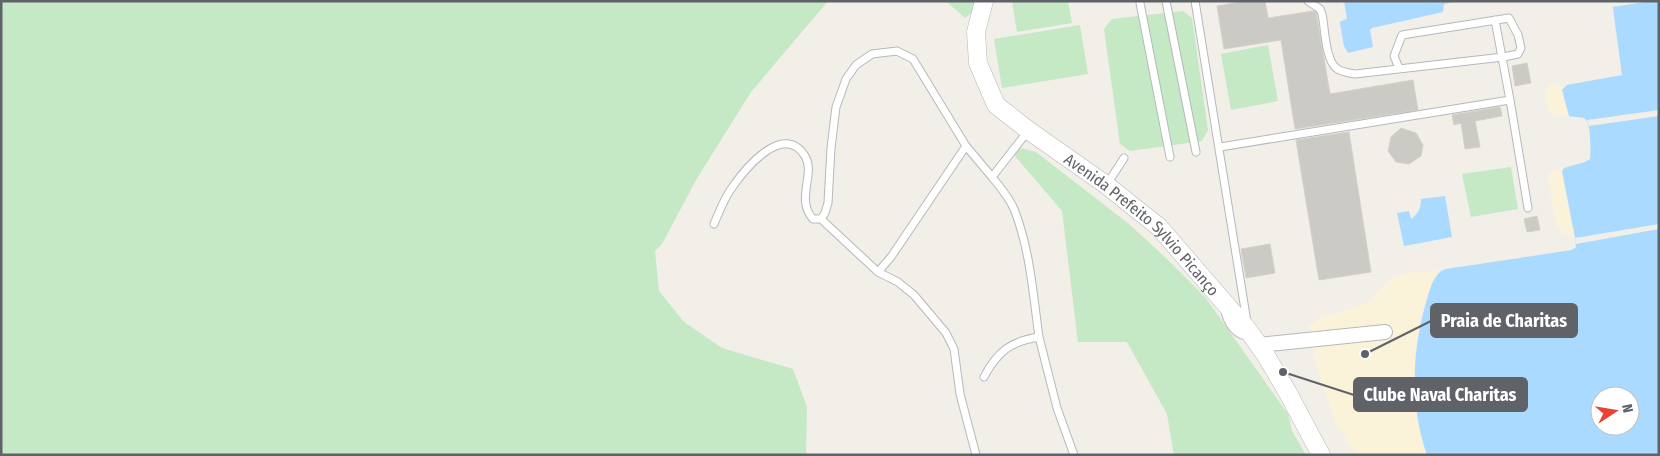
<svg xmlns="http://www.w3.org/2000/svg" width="1660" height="456" font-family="'Fira Sans Condensed',sans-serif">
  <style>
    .green { fill: #c5e8c5 }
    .sand { fill: #fbf3d9 }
    .water { fill: #aadaff; fill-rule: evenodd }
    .pier { fill: #f1efe8 }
    .building { fill: #cccac5; stroke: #d6d1c6 }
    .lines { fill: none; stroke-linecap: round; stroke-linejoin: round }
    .service-casing { stroke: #b5b8bc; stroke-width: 9 }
    .minor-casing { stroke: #b5b8bc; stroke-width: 16 }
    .tertiary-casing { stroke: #b5b8bc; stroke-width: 19 }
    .service { stroke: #fff; stroke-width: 7 }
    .minor { stroke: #fff; stroke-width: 14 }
    .tertiary { stroke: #fff; stroke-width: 18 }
    .labels { text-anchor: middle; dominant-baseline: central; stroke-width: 4; stroke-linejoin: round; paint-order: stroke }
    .street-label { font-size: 16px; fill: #5f6368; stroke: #fff }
    .leader { fill: none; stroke: #5f6368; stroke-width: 2 }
    .callout-dot { fill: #5f6368; stroke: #fff; stroke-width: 2 }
    .callout { fill: #5f6368; stroke: #5f6368; stroke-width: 2 }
    .callout-label { font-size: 18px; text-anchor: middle; font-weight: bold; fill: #fff }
  </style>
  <rect width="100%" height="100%" fill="#f1efe8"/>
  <path class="green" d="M1 1H828L751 92 696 180 662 244 655 251 659 291 684 322 722 348 793 369 807 407 806 455H1Z
    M946 1H977L974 11 965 18Z
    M1012 1H1068L1072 23 1017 32Z
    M1183 11 1192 18 1208 130 1202 141 1130 151 1120 144 1104 29 1112 19Z
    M1080 25 1088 74 1002 88 994 39Z
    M1268 45 1278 101 1231 110 1221 54Z
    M1021 148 1036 152 1129 224 1166 258 1205 297 1288 414 1292 431 1306 455H1174L1167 414 1127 342H1078L1062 211 1014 155Z
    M1511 167 1518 209 1471 217 1462 174Z"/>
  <path class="sand" d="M1552 84 1563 87 1562 90 1569 116C1563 116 1556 117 1552 114 1546 109 1545 93 1547 86Z
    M1564 168 1562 174 1575 238 1560 231 1556 224 1548 177 1550 172Z
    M1440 271C1409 313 1410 406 1427 455H1356L1335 421 1316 365 1309 327C1314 316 1356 310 1369 301 1379 294 1385 280 1398 276 1411 271 1426 272 1440 271Z"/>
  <path class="water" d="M1336 1H1459L1444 4 1443 12 1372 28 1370 30 1373 47 1348 53 1344 46Z
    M1612 1H1659V455H1427C1409 404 1412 347 1428 296 1431 286 1435 272 1446 269L1572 250 1576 247 1575 238 1562 171 1564 168 1585 162 1590 159C1591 152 1591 122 1585 119 1580 116 1574 118 1569 116L1562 90 1567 85 1622 75ZM1600 396H1630V426H1600Z
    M1445 196 1452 237 1404 246 1397 213 1409 211 1411 219C1419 213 1421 208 1421 199Z"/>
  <path class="pier" d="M1336 1H1344L1347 19 1339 22Z
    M1612 1H1652L1612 7Z
    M1659 110V116L1589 126 1587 120Z
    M1659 224V229L1576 244 1575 238Z"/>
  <path class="building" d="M1245 1H1265L1268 18 1313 11 1316 12 1330 94 1413 80 1418 110 1295 129 1281 40 1224 49 1217 6Z
    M1527 63 1531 83 1515 86 1512 66Z
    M1500 107 1502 116 1475 121 1480 147 1465 149 1461 123 1454 125 1452 115Z
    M1401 128 1416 133 1423 145 1421 156 1409 164 1396 162 1388 151 1391 137Z
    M1349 132 1371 272 1319 280 1296 140Z
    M1537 216 1540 230 1527 232 1524 219Z
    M1270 244 1275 273 1246 278 1241 249Z"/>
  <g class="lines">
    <defs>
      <path id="service" d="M1166 1 1196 152
        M1195 1 1247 322
        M1308 1 1320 9 1322 14C1325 28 1325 58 1336 68 1341 72 1349 73 1355 74L1503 57 1518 54 1521 48 1518 35 1509 18 1402 35 1394 56 1399 68
        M1140 3 1170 157
        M1510 100 1528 208
        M1220 147 1510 100 1495 20
        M1105 184 1111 178 1124 158
        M821 219 878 272 898 282 914 295 946 333 954 349 960 394 976 455
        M714 224C719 212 724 199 731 189 744 170 783 121 805 156 816 174 795 199 813 219H821L825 213 828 203 831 148 836 107 846 79 856 65 872 54 897 51 913 59 966 146 992 177
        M878 272 891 257 966 146
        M1225 311C1227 321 1233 331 1242 335L1247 332
        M1039 337 1057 408 1074 455
        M984 377C997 352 1011 341 1039 337 1033 294 1030 249 1014 209 1009 197 1000 187 992 177L1028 131"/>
      <path id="minor" d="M1259 345 1385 332"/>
      <g id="tertiary">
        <path id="s1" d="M984 1 976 32 978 63 996 105 1028 130 1105 184 1159 227 1248 330 1265 354 1288 393 1321 455"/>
      </g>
    </defs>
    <use href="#service" class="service-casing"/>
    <use href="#minor" class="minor-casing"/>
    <use href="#tertiary" class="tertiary-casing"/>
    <use href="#service" class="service"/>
    <use href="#minor" class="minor"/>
    <use href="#tertiary" class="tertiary"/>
  </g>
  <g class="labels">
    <g class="street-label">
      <text stroke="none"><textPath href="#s1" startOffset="298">Avenida Prefeito Sylvio Picanço</textPath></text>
    </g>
  </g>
  <path class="leader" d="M1365 354L1431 321M1283 372L1354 395"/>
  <g class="callout-dot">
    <circle cx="1365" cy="354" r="5"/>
    <circle cx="1283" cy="372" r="5"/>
  </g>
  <g class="callout">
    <rect x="1431" y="304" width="146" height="33" rx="5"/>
    <rect x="1354" y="378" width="173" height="33" rx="5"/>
  </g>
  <g class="callout-label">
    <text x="1504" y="327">Praia de Charitas</text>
    <text x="1440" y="401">Clube Naval Charitas</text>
  </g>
  <rect width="1660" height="456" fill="none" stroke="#5f6368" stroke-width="5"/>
  <g transform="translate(1615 411) rotate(78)"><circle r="24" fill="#ffffff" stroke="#bfc1c3"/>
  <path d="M0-4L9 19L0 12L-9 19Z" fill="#ea4335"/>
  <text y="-8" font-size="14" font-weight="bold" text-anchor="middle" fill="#5f6368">N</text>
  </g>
</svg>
